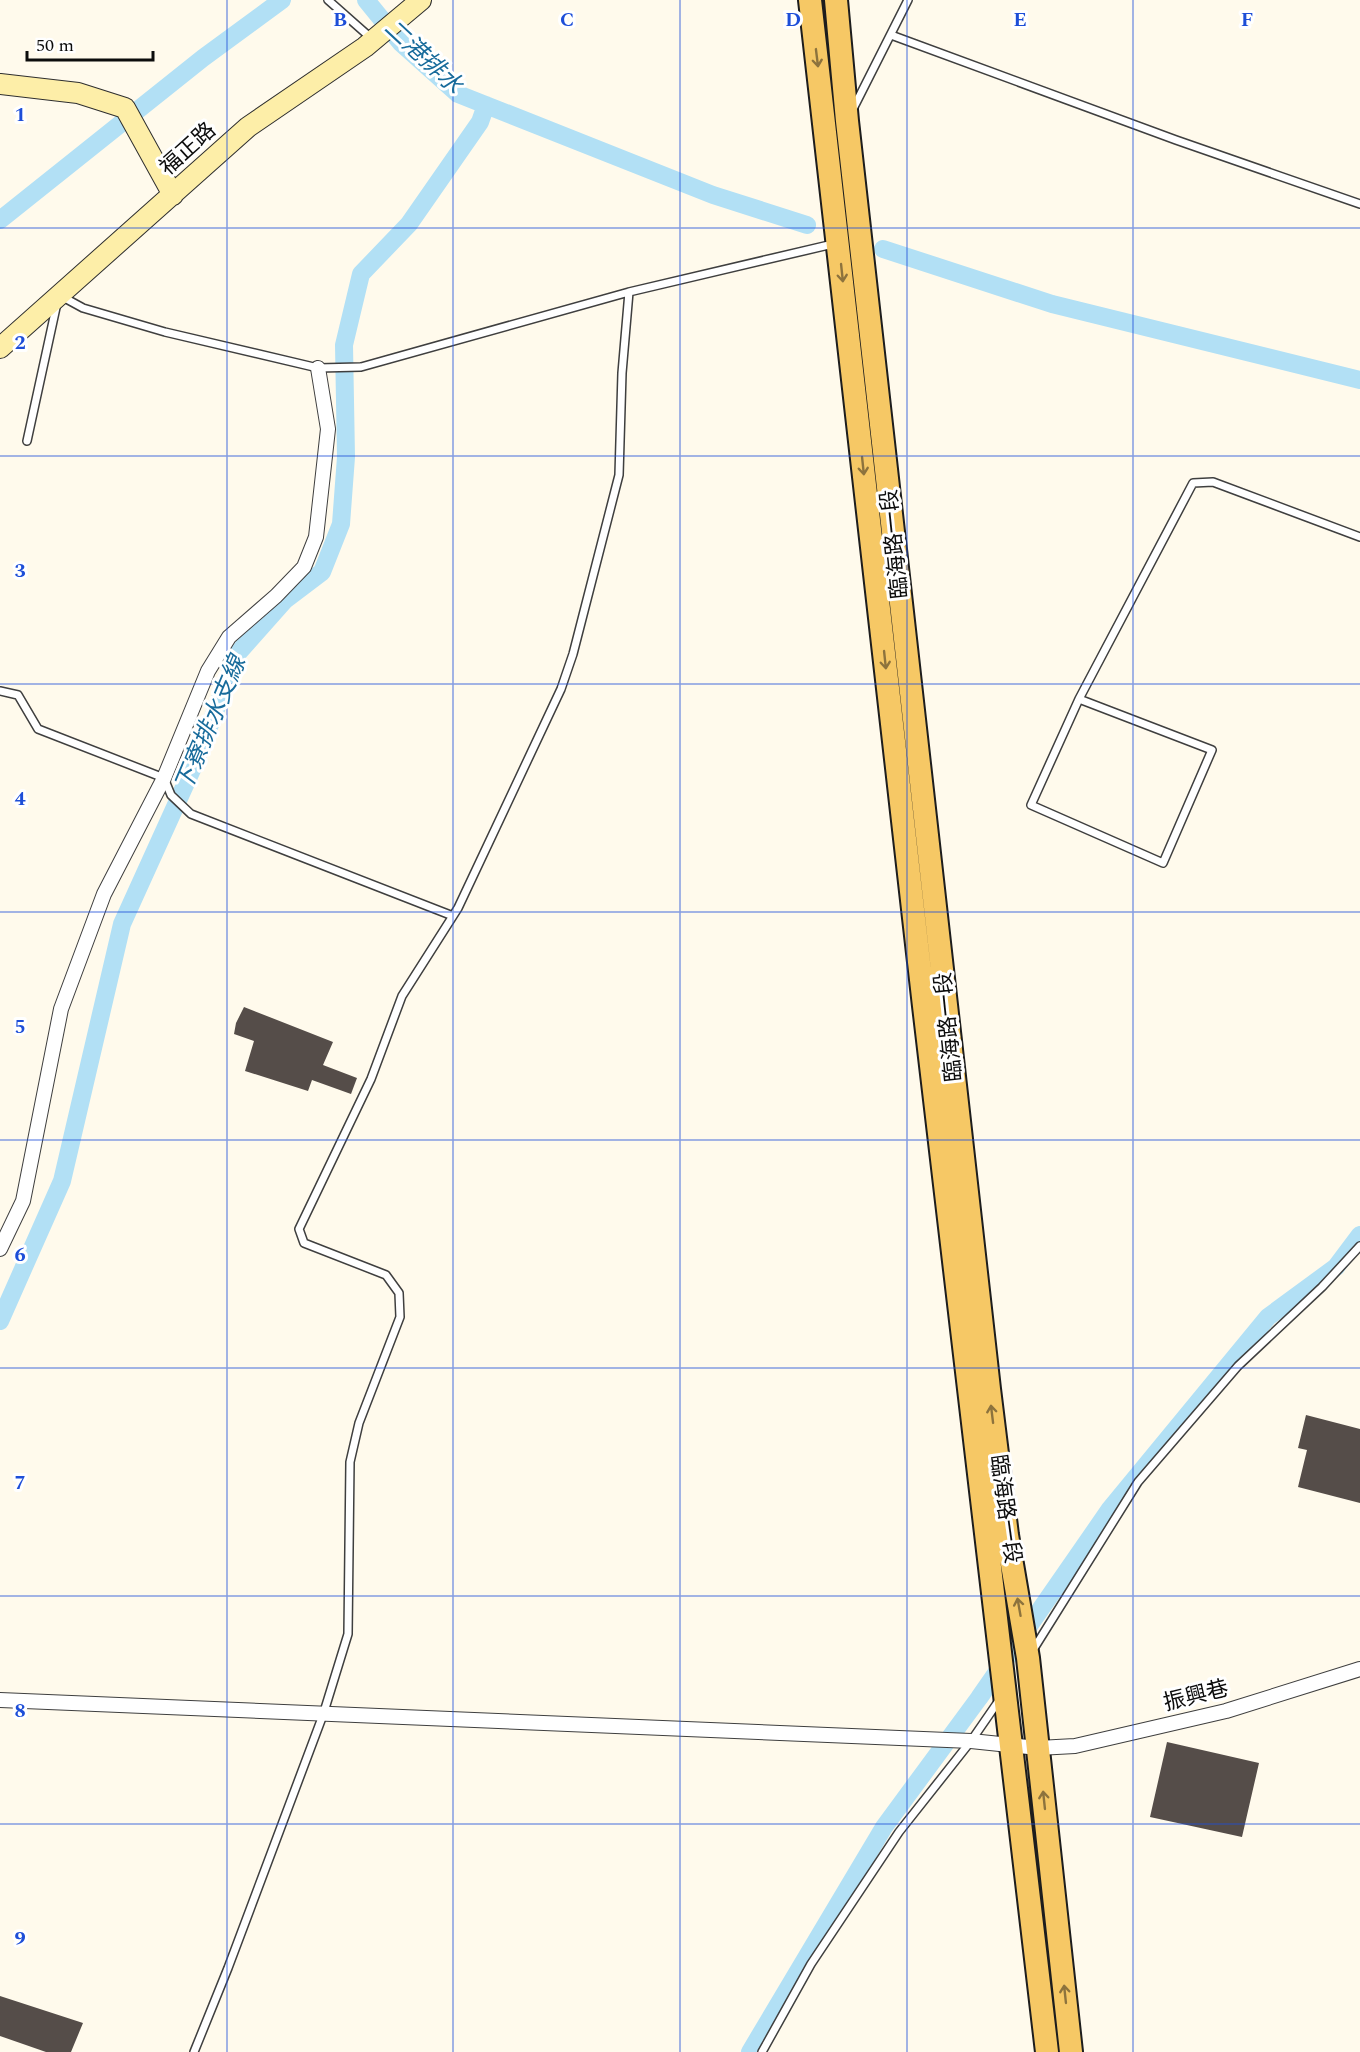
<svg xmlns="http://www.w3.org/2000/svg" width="1360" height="2052" font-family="Spectral,'Noto Sans TC',serif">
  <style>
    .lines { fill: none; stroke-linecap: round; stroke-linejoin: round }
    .canal { stroke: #b2e0f5; stroke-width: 18 }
    .building { fill: #554d49 }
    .lane-casing { stroke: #3f3f3f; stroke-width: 10 }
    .street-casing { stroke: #3f3f3f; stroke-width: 16 }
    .secondary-casing { stroke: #2e2e2e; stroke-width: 22 }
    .primary-casing { stroke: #1d1d1d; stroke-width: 26 }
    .lane { stroke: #fff; stroke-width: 7 }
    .street { stroke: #fff; stroke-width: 14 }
    .secondary { stroke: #fdeea8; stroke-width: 20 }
    .primary { stroke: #f6c865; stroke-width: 22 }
    .oneway { stroke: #8d733d }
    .grid { fill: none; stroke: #1d4ed8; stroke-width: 1.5; stroke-opacity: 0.55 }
    .labels { text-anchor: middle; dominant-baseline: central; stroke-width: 6; stroke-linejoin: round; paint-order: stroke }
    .street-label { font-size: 22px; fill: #0c0c0c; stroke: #fff }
    .water-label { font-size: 24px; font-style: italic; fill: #186b9b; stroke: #fff }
    .grid-label { font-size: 20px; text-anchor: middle; font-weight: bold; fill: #1d4ed8; stroke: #fff; stroke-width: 6; stroke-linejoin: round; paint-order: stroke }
  </style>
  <rect width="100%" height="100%" fill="#fffaec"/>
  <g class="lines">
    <path class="canal" d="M366 0 401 43 458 94 713 195 807 225
      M0 220 203 58 282 0
      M883 249 1052 304 1360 380
      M0 1321 62 1181 122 924 195 763 238 653 285 600 322 572 341 524 346 457 344 345 361 274 409 224 480 122 486 105
      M750 2052 884 1827 979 1698 1110 1509 1268 1317 1336 1267 1360 1235"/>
  </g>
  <path class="building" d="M244 1007 333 1042 323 1065 357 1078 351 1094 312 1080 308 1091 245 1071 254 1041 234 1034 236 1023Z
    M1306 1415 1360 1429V1503L1298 1487 1307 1450 1298 1448Z
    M1167 1742 1259 1763 1242 1837 1150 1817Z
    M0 1996 83 2023 71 2052H46L0 2036Z"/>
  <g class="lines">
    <defs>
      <path id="lane" d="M328 0 371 38
        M891 35 1176 140 1360 204
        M853 109 908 0
        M61 296 83 308 165 332 318 368 361 367 629 292 833 244
        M27 441 57 303
        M0 691 18 695 38 729 164 778 171 795 191 814 453 916
        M1079 699 1212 750 1163 863 1031 805 1079 699 1193 483 1213 482 1360 537
        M1033 1650 1138 1482 1238 1366 1322 1287 1360 1246
        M194 2052 228 1968 323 1715 348 1634 350 1462 359 1423 400 1317 399 1293 386 1275 304 1243 299 1229 371 1079 402 996 458 908 561 689 573 654 619 475 622 373 629 292
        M762 2052 811 1964 899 1832 971 1741 1000 1699"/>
      <path id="street" d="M0 1249 23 1201 61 1009 104 894 164 778 208 671 229 637 276 596 304 567 316 537 328 429 318 368
        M0 1700 971 1741 1038 1748 1075 1746 1226 1711 1360 1669"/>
      <path id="secondary" d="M0 84 78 93 125 108 173 195
        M0 348 248 127 365 47 421 0"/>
      <path id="primary" d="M810 0 924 1006 1047 2052
        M836 0 847 121 989 1389 1007 1535 1028 1658 1071 2052"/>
    </defs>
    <use href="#lane" class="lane-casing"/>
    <use href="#street" class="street-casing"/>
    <use href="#secondary" class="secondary-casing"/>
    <use href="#primary" class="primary-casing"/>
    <use href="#lane" class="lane"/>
    <use href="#street" class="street"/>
    <use href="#secondary" class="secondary"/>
    <use href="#primary" class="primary"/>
  </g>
  <defs><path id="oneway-shaft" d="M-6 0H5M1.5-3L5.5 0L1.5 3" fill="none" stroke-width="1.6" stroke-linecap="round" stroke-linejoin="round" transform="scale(1.5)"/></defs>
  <g class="oneway">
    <use href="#oneway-shaft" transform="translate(817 58) rotate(83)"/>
    <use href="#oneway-shaft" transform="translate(842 273) rotate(84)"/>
    <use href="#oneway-shaft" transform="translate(863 466) rotate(84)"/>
    <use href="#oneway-shaft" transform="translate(885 660) rotate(84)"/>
    <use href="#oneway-shaft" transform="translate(992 1414) rotate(-97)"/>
    <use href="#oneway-shaft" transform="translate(1019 1607) rotate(-100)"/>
    <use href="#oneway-shaft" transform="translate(1044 1800) rotate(-96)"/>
    <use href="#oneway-shaft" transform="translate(1065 1994) rotate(-96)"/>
  </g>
  <path class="grid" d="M227 0V2052M453 0V2052M680 0V2052M907 0V2052M1133 0V2052M0 228H1360M0 456H1360M0 684H1360M0 912H1360M0 1140H1360M0 1368H1360M0 1596H1360M0 1824H1360"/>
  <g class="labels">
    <g class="street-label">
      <text transform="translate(188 149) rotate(-42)">福正路</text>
      <text transform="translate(895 544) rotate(-96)">臨海路一段</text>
      <text transform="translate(949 1027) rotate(-96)">臨海路一段</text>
      <text transform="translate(1005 1509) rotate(82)">臨海路一段</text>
      <text transform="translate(1196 1696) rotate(-14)">振興巷</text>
    </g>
    <g class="water-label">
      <text transform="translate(423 57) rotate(43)">二港排水</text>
      <text transform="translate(211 724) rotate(-67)">下寮排水支線</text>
    </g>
  </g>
  <g class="grid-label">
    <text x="340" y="26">B</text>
    <text x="567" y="26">C</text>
    <text x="793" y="26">D</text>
    <text x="1020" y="26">E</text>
    <text x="1247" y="26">F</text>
    <text x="20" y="121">1</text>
    <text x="20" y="349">2</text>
    <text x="20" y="577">3</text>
    <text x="20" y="805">4</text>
    <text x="20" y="1033">5</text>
    <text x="20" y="1261">6</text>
    <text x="20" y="1489">7</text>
    <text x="20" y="1717">8</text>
    <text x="20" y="1945">9</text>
  </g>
  <path d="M27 51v9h126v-9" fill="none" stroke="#0c0c0c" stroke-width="3"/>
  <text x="36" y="51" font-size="18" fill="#0c0c0c" stroke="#ffffff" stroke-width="4.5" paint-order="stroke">50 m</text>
</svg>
